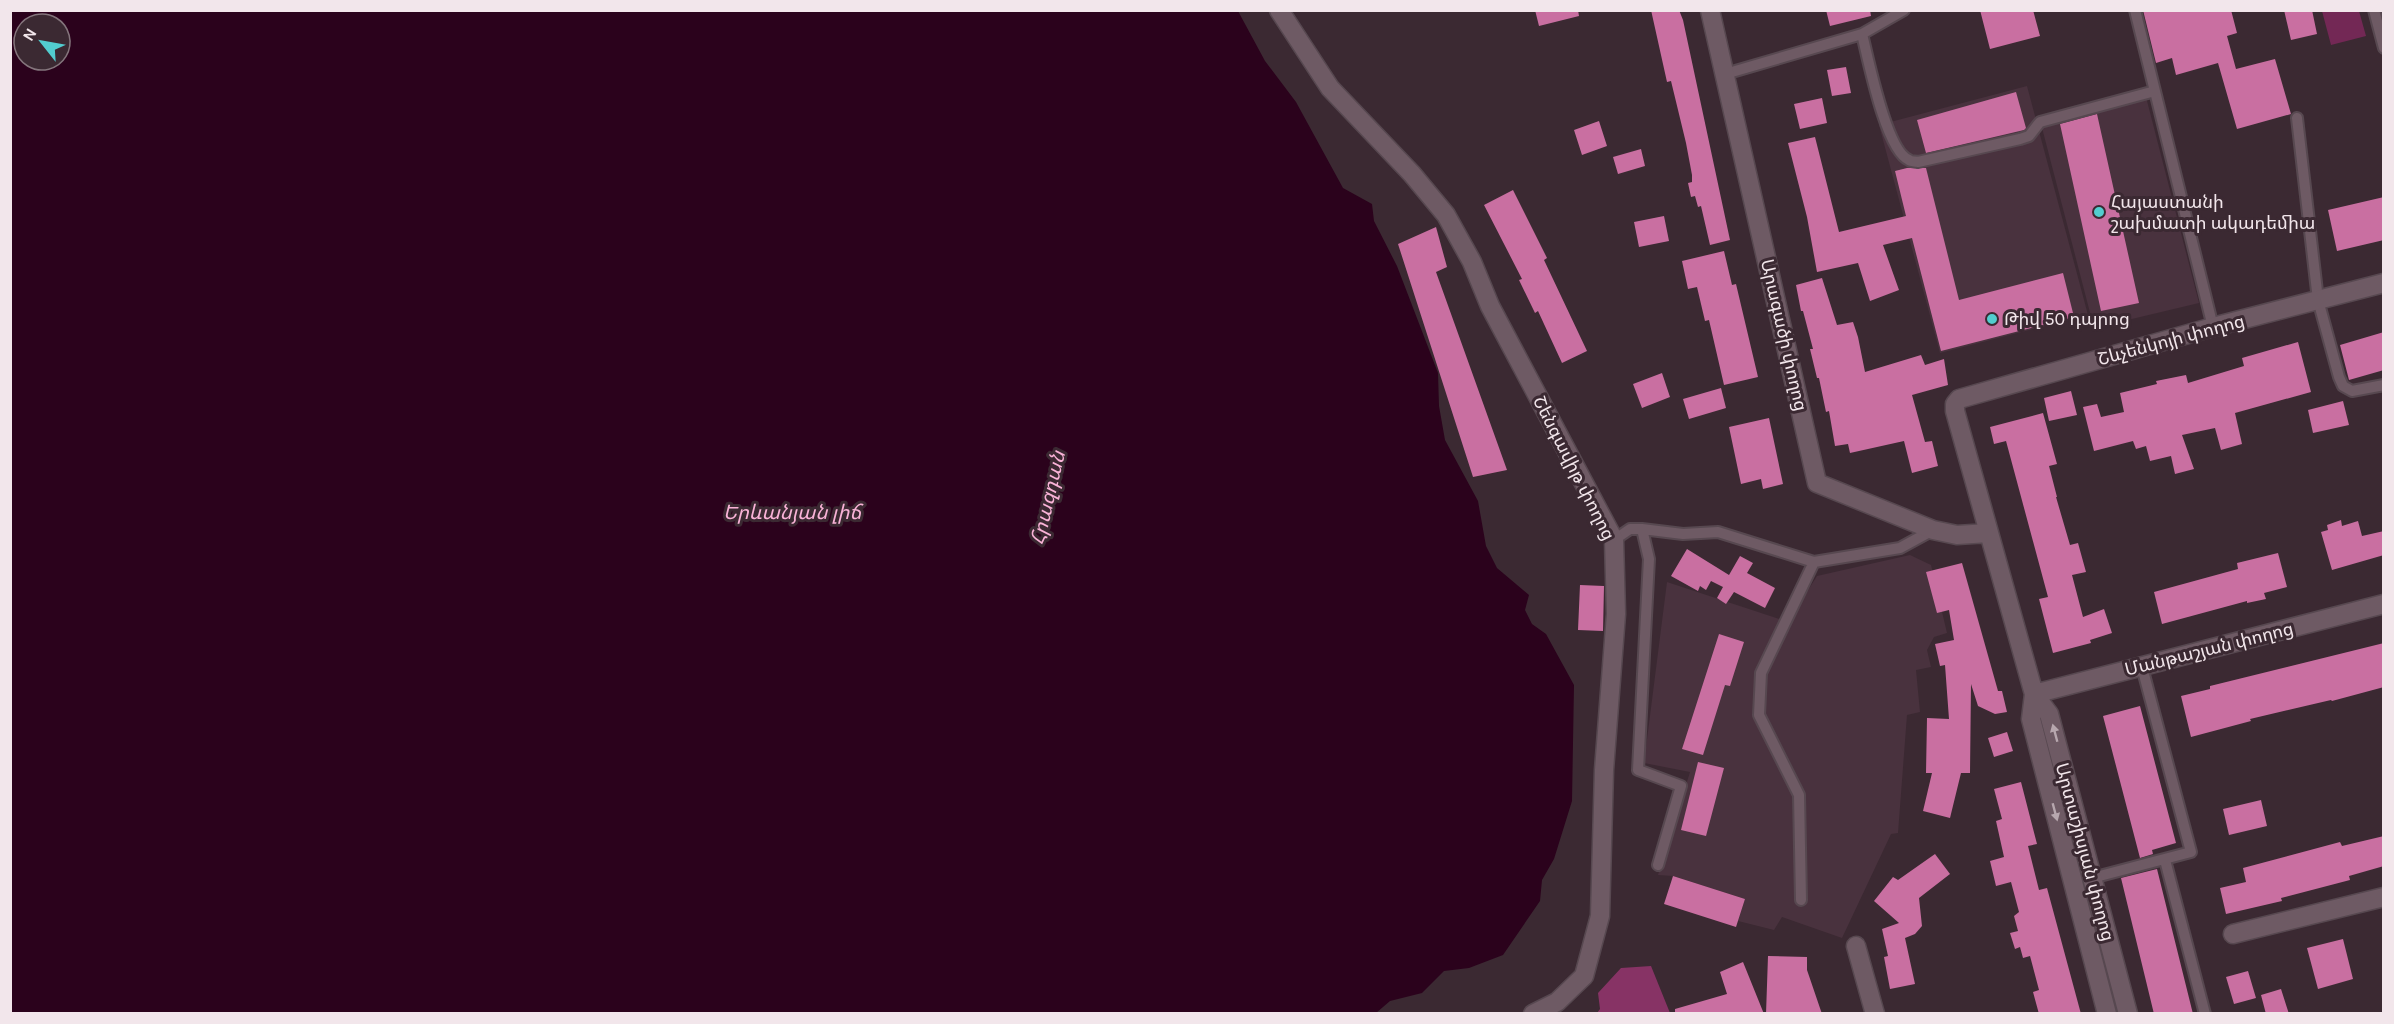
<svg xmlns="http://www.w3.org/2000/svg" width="2394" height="1024" font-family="Karla,'Noto Sans Armenian',sans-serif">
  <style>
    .built { fill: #49323e }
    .green { fill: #732855 }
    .forest { fill: #873365 }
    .water { fill: #2b021c; fill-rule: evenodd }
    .building { fill: #c96fa1 }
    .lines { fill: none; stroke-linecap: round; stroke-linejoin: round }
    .service-casing { stroke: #574850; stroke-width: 14 }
    .minor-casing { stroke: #574850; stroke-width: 21 }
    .tertiary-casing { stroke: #574850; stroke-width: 21 }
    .service { stroke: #6e5a64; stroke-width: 10 }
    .minor { stroke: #6e5a64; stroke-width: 18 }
    .tertiary { stroke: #6e5a64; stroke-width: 18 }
    .oneway { fill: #b7a7ae }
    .poi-dot { fill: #52cdcf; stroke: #3b2932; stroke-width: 2 }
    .labels { text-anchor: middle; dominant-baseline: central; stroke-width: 6; stroke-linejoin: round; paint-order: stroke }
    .poi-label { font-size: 18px; fill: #f2e6eb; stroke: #3b2932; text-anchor: start }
    .street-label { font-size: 18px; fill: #f2e6eb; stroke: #3b2932 }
    .water-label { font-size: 20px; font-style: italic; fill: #f9b2d7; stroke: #3b2932 }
  </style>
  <rect width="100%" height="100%" fill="#3b2932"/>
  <path class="built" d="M2027 86 2088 315 1940 353 1879 125Z
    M2146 97 2199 303 2094 328 2041 124Z
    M1910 555 1931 565 1947 633 1934 637 1927 650 1931 667 1916 670 1920 712 1907 715 1898 833 1891 834 1842 938 1782 917 1774 930 1738 921 1745 899 1673 876 1658 875 1690 772 1644 763 1667 582 1788 622 1817 576Z"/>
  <path class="green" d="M2322 11H2359L2366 36 2331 45Z"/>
  <path class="forest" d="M1651 966 1670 1013H1597L1600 1009 1598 993 1621 968Z"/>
  <path class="water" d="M10 11H1238L1265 61 1296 102 1343 188 1372 204 1374 221 1397 266 1438 373 1439 406 1445 440 1478 501 1486 546 1497 568 1529 595 1525 610 1532 624 1546 634 1574 685 1572 801 1554 859 1542 880 1540 901 1503 955 1469 968 1444 971 1422 993 1390 1001 1376 1013H11ZM24 24H60V60H24Z"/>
  <path class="building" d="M1535 10H1578L1579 16 1539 26Z
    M1651 10H1679L1683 20 1730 240 1710 245 1701 206 1698 207 1695 196 1691 197 1688 183 1692 182V175L1686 143 1671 81 1667 82Z
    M1826 10H1870L1871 16 1830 26Z
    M1980 10H2033L2040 36 1990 49Z
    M2143 10H2231L2237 33 2227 36 2236 69 2275 59 2291 114 2237 129 2218 63 2176 75 2172 58 2156 63Z
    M2284 10H2312L2317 34 2291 40Z
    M1846 67 1851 93 1832 96 1827 70Z
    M2016 92 2026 128 2024 130 1926 153 1917 120Z
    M1822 98 1827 123 1800 129 1794 104Z
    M2097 114 2139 303 2101 311 2060 124Z
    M1599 121 1607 146 1582 155 1574 130Z
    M1815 137 1839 232 1906 216 1895 171 1907 168H1926L1959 300 2063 273 2074 317 1941 351 1912 238 1883 245 1899 290 1870 301 1858 263 1817 272 1807 217 1788 143Z
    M1641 149 1645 166 1618 174 1613 157Z
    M1513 190 1547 258 1544 260 1587 351 1562 363 1538 311 1535 313 1519 280 1522 279 1484 205Z
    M2384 197V240L2337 251 2328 210Z
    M1664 216 1669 241 1639 247 1634 222Z
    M1436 227 1447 267 1436 272 1507 470 1473 477 1398 244Z
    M1724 251 1732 285 1736 284 1758 377 1724 385 1709 320 1705 321 1697 287 1688 289 1682 261Z
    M1822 278 1837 325 1853 322 1858 337 1865 372 1921 355 1925 365 1944 359 1948 385 1912 395 1925 442 1932 441 1938 466 1912 473 1904 441 1850 453 1848 444 1835 446 1829 411 1826 412 1819 378H1817L1810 349H1813L1803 311H1801L1796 285Z
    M2384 332V370L2349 380 2340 345Z
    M2298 342 2311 392 2235 413 2242 444 2221 450 2215 428 2182 435 2194 469 2175 474 2171 456 2150 461 2146 446 2136 449 2133 441 2094 451 2083 407 2097 404 2101 417 2124 412 2120 393 2157 384 2156 381 2186 375 2188 383 2244 366 2242 358Z
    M1662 373 1670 397 1642 408 1633 384Z
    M1721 388 1726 408 1689 419 1683 399Z
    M2071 391 2077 415 2049 421 2044 398Z
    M2343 401 2349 425 2313 433 2308 410Z
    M2043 413 2057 464 2049 466 2057 497H2056L2070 545 2078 543 2086 572 2072 575 2083 617 2104 609 2112 633 2090 640 2091 643 2053 653 2039 599 2048 597 2006 441 1994 444 1990 427Z
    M1769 418 1783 484 1763 489 1761 479 1741 484 1729 427Z
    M2341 520 2342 526 2358 521 2362 536 2384 531V555L2332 570 2321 532 2328 530 2327 525Z
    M1687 549 1729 575 1740 556 1753 563 1747 573 1775 588 1765 608 1734 592 1726 604 1717 598 1723 587 1711 581 1706 590 1700 586 1698 591 1671 576Z
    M2278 553 2287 587 2264 593 2266 599 2247 603V601L2162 624 2154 592 2238 569 2237 563Z
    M1962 563 1998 691H2002L2007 712 1995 714 1978 706 1971 684 1970 773H1961L1950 818 1923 811 1932 773H1926L1927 718 1949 719 1945 665 1940 666 1935 644 1954 640 1949 610 1937 613 1926 572Z
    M1580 585 1604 586 1603 631 1578 630Z
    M1719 634 1744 642 1730 686 1725 685 1703 755 1682 749Z
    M2384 643V687L2332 701 2331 700 2250 719 2251 721 2191 737 2181 696 2210 689V686Z
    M2140 706 2176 843 2152 850 2153 854 2140 858 2103 716Z
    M2007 732 2013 751 1994 757 1988 738Z
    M1698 762 1724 768 1706 836 1681 830Z
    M2021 782 2037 844 2028 846 2039 890 2047 888 2081 1014H2039L2033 992 2039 990 2030 956 2023 958 2020 947 2015 949 2010 933 2018 931 2014 916 2019 912 2011 882 1996 886 1990 861 2004 857 1996 821 2002 819 1994 789Z
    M2261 800 2267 826 2229 835 2223 809Z
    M2384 836V866L2349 876 2350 880 2281 898 2282 901 2226 914 2220 888 2246 882 2243 868 2340 842 2342 846Z
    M1935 854 1950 874 1919 898 1922 926 1915 934 1905 938 1915 984 1890 989 1884 957 1888 956 1882 929 1899 923 1874 901 1893 877 1898 880Z
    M2157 869 2193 1014H2154L2121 878Z
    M1673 876 1745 899 1736 927 1664 904Z
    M2343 939 2353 979 2318 989 2307 948Z
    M1768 956 1807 957V970L1822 1014H1766Z
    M1743 962 1764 1014H1675V1009L1727 994 1720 972Z
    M2248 971 2256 998 2234 1004 2226 977Z
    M2281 989 2289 1014H2266L2261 995Z"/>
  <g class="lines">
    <defs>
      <path id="service" d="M2135 10 2213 327
        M2374 10 2384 48
        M1862 34C1868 58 1886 151 1909 160 1911 162 1915 161 1918 162L2020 139 2029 136 2040 122 2155 91
        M1725 74 1862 34 1904 10
        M2297 118 2318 300 2339 377 2343 386 2352 391 2384 385
        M1642 529 1649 559 1638 770 1681 786 1658 865
        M1614 540 1630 529H1642L1683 534 1718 532 1814 562 1900 548 1933 530
        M2165 860 2205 1014
        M2092 878 2191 852 2142 667
        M1801 900 1799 795 1759 715 1761 673 1814 562"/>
      <path id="minor" d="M1279 10 1330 88 1412 174 1446 215 1472 262 1490 306 1614 540 1616 614 1604 770 1600 916 1584 976 1557 1002 1533 1014
        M2233 934 2384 897
        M1856 946 1875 1014"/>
      <path id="tertiary" d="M1710 10 1817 483 1933 530 1957 535 1989 533
        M2034 694 2384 604
        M2034 694 2031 719 2107 1014
        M2128 1014 2049 714 2034 694 1955 411V404L1959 399 2213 327 2384 283"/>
    </defs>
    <use href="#service" class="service-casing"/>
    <use href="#minor" class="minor-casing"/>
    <use href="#tertiary" class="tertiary-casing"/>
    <use href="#service" class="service"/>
    <use href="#minor" class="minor"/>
    <use href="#tertiary" class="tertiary"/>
  </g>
  <defs><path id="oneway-solid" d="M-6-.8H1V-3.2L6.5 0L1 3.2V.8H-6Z" transform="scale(1.5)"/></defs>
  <g class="oneway">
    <use href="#oneway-solid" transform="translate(2055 733) rotate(-105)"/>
    <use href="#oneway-solid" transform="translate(2055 812) rotate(75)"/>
  </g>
  <g class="poi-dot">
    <circle cx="2099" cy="212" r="6"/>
    <circle cx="1992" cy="319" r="6"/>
  </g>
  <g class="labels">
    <g class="poi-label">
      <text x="2111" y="202">Հայաստանի<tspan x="2111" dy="21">շախմատի ակադեմիա</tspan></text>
      <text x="2004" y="319">Թիվ 50 դպրոց</text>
    </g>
    <g class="street-label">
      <text transform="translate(1784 335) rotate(77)">Արագածի փողոց</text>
      <text transform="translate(2171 340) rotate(-15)">Շևչենկոյի փողոց</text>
      <text transform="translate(1574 468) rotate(63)">Շենգավիթ փողոց</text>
      <text transform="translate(2209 649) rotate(-14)">Մանթաշյան փողոց</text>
      <text transform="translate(2085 852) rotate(75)">Արտաշիսյան փողոց</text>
    </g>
    <g class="water-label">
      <text transform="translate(1048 498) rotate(-77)">Հրազդան</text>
      <text x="792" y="512">Երևանյան լիճ</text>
    </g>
  </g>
  <rect width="2394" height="1024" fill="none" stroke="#f2e6eb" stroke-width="24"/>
  <g transform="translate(42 42) rotate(301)"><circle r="28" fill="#3b2932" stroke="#84757c" stroke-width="1.5"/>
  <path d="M0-4.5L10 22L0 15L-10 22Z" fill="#52cdcf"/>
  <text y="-9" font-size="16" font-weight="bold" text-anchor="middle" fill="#f2e6eb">N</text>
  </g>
</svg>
